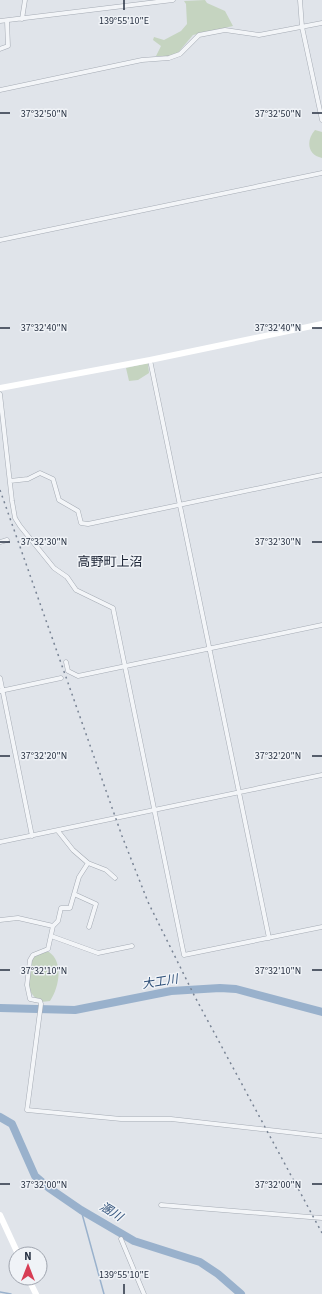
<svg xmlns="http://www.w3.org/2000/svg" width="322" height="1294" font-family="'Source Sans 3','Noto Sans JP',sans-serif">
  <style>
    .green { fill: #c5d4c0 }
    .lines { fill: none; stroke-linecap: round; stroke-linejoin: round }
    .stream { stroke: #99b1cc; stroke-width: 1.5 }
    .river { stroke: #99b1cc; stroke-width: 8 }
    .street-casing { stroke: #a5abb4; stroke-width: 5 }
    .street { stroke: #f3f5f8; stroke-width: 4 }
    .secondary { stroke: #fff; stroke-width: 6 }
    .rail { stroke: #788394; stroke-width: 1.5; stroke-dasharray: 2 4; stroke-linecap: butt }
    .ticks { fill: none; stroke: #273142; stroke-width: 1.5 }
    .labels { text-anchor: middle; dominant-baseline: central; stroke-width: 3; stroke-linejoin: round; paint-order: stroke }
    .water-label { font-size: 12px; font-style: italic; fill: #2f5079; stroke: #f0f3f7 }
    .quarter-label { font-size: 13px; fill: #1a2233; stroke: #f0f3f7 }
    .ticks-label { font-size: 10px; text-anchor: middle; fill: #273142; stroke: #f0f3f7; stroke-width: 3; stroke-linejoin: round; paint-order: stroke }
  </style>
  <rect width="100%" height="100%" fill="#e0e4ea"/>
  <path class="green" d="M205 0 207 3 225 11 233 26 193 35 176 55 166 57 156 56 161 46 153 40 154 37 164 40 181 31 187 24 186 4 184 1Z
    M315 130 322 132V158C307 155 306 140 315 130Z
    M148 363 149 373 138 380 129 381 126 368Z
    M49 952C64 962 59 988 50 1001L41 1002C38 1000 34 997 32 994 23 983 23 958 39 953 42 952 46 952 49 952Z"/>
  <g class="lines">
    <path class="stream" d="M81 1210 104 1294
      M0 1292 11 1294"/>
    <path class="river" d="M0 1008 75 1010 171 991 220 988 236 989 322 1012
      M0 1117 12 1124 35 1176 49 1188 81 1210 134 1241 200 1262 218 1274 241 1294"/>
    <defs>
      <path id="street" d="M300 0 302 27 322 120
        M22 19 25 0
        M0 21 173 0
        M0 49 8 46 7 21
        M0 90 142 60 169 58 180 54 199 35 225 30 259 35 322 23
        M0 240 322 173
        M150 360 269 938
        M0 394 12 501 15 518 20 526 54 568 67 577 76 590 113 608 184 955 322 927
        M10 481 28 479 40 473 53 479 59 500 78 511 81 523 88 524 322 475
        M0 542 7 540
        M66 662 68 671 78 676 322 625
        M0 678 32 836
        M0 691 61 678
        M58 831 73 850 88 863 79 877 70 908H61L58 921 53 926 48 949 33 955 30 960 27 985 30 999 40 1001 41 1004 27 1110 121 1119H171L322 1136
        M0 842 322 775
        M88 863 106 870 115 878
        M74 894 96 904 89 927
        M0 920 18 918 53 926
        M51 936 98 953 132 946
        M161 1205 322 1218
        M121 1239 144 1294"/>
    </defs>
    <use href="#street" class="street-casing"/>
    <use href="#street" class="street"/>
    <path class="secondary" d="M0 388 150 360 322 324
      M0 1215 18 1254
      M28 1278 36 1294"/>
    <path class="rail" d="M0 490 122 836 148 902 195 997 322 1233"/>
  </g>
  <path class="ticks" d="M124 0V10M0 113H10M312 113H322M0 328H10M312 328H322M0 542H10M312 542H322M0 756H10M312 756H322M0 970H10M312 970H322M0 1184H10M312 1184H322M124 1284V1294"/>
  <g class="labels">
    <g class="water-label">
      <text transform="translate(160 982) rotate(-9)">大工川</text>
      <text transform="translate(111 1212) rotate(32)">溷川</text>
    </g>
    <g class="quarter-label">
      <text x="110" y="562">高野町上沼</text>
    </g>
  </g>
  <g class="ticks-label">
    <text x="124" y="24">139°55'10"E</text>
    <text x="44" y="117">37°32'50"N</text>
    <text x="278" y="117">37°32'50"N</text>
    <text x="44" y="331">37°32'40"N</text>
    <text x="278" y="331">37°32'40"N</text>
    <text x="44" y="545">37°32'30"N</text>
    <text x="278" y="545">37°32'30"N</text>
    <text x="44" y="759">37°32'20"N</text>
    <text x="278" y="759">37°32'20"N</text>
    <text x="44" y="974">37°32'10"N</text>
    <text x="278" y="974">37°32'10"N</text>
    <text x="44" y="1188">37°32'00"N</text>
    <text x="278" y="1188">37°32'00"N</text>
    <text x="124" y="1278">139°55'10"E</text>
  </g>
  <g transform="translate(28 1266)"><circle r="19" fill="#f0f3f7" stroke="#a0a5af"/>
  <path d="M0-3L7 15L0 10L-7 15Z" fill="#d73d54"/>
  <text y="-6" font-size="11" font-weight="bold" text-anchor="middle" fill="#273142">N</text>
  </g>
</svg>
